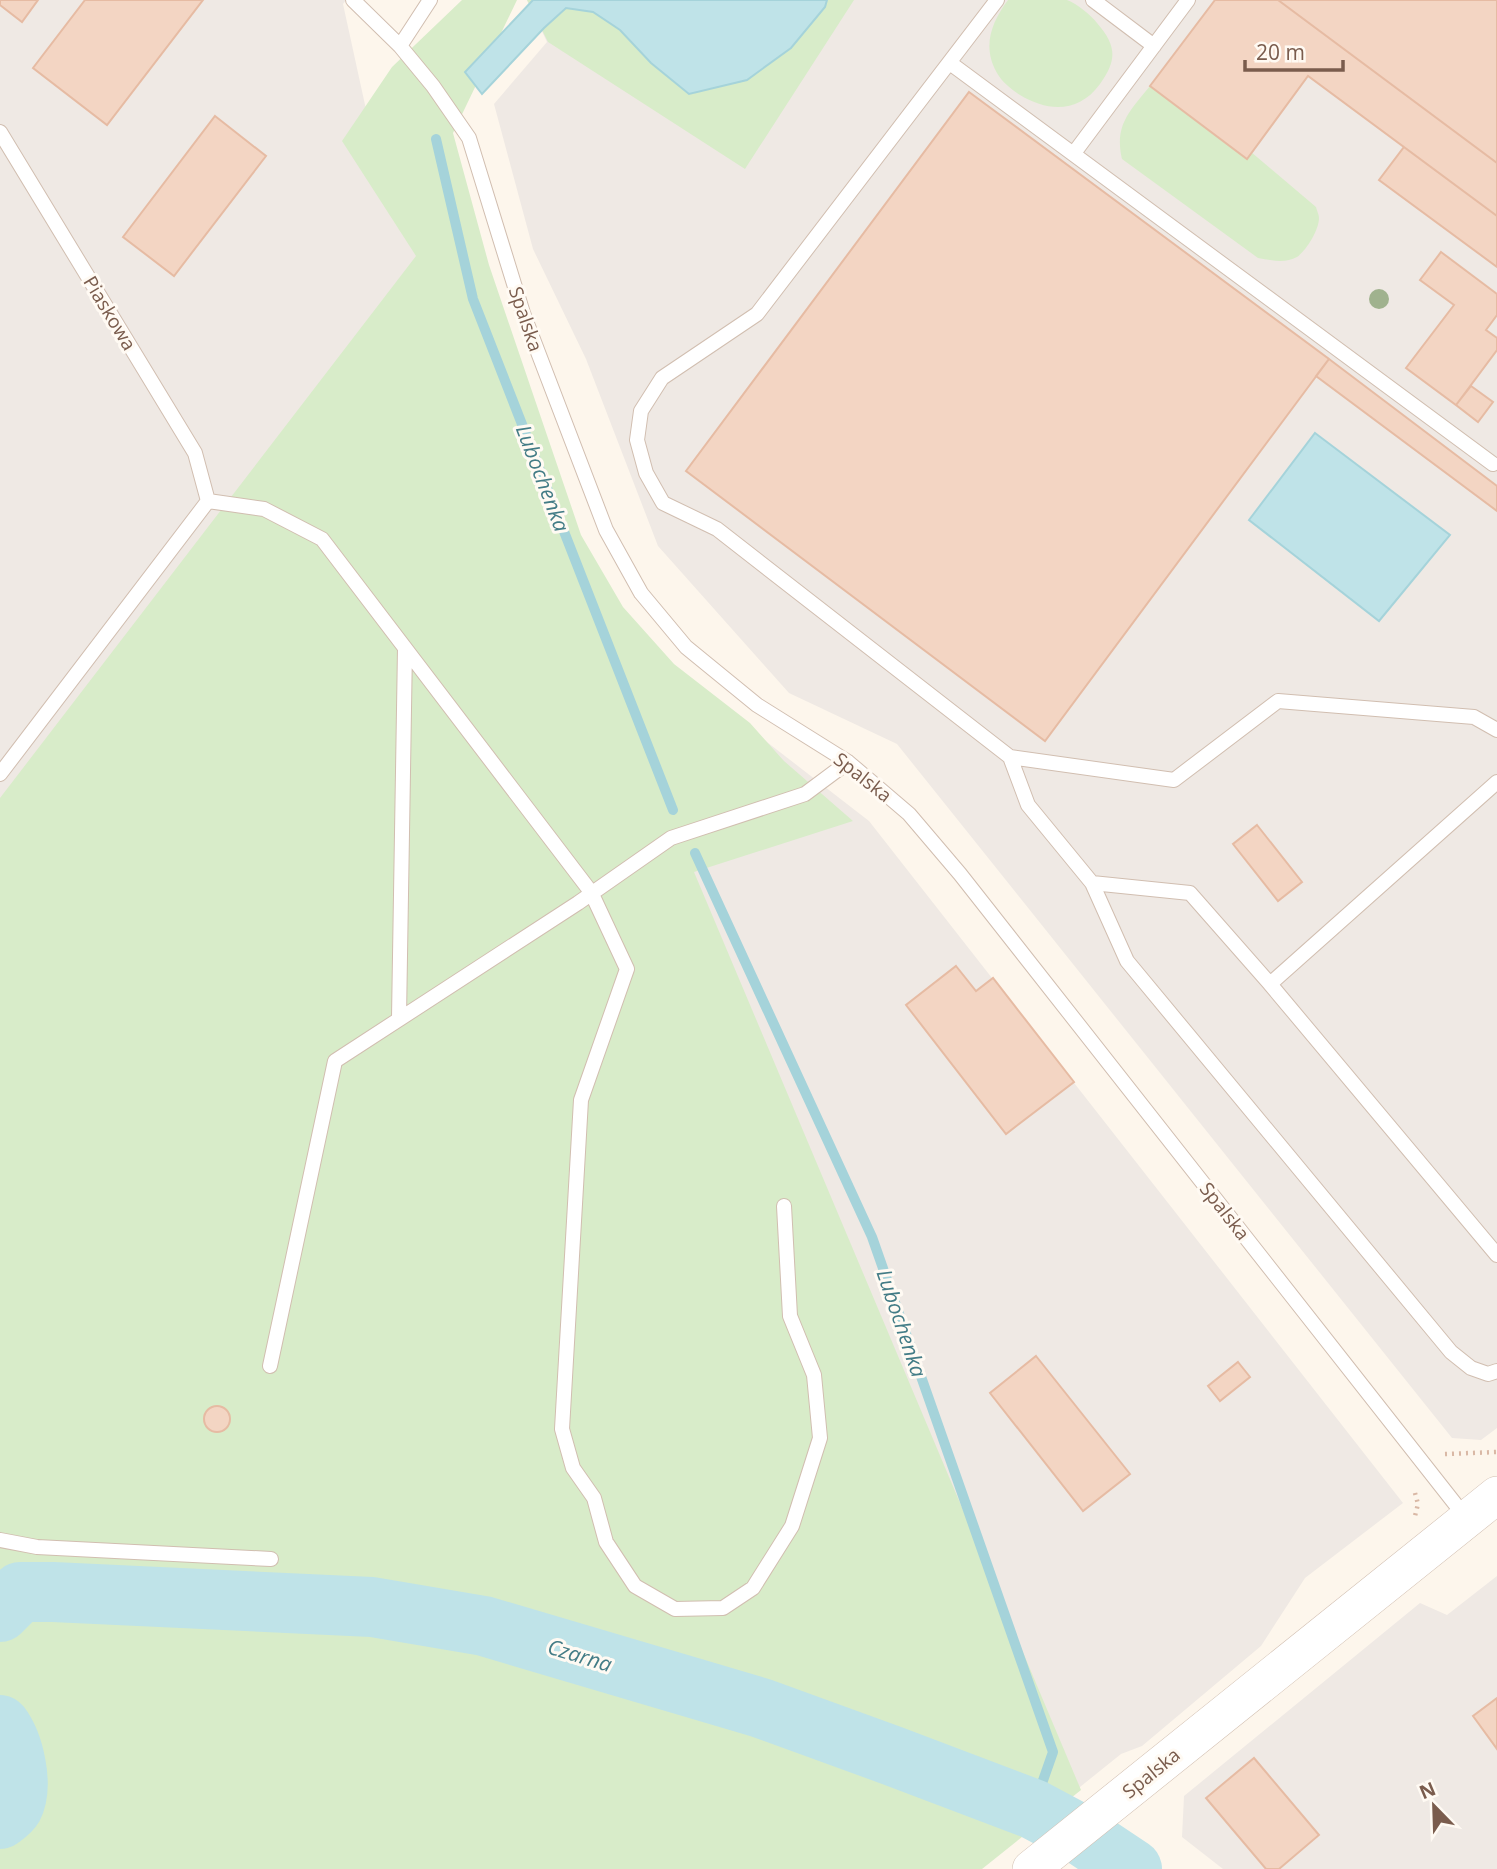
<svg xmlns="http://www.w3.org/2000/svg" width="1497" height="1869" font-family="'Open Sans',sans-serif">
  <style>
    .industrial { fill: #efe9e4 }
    .green { fill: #d8ecc9 }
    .water { fill: #bfe3e8; stroke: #a5d3da; stroke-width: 2 }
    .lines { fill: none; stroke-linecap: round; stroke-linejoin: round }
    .stream { stroke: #a5d3da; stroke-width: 10 }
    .river { stroke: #bfe3e8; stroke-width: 60 }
    .building { fill: #f3d5c3; stroke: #e6bba3; stroke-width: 2 }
    .service-casing { stroke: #d1beb0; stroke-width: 16 }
    .tertiary-casing { stroke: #d1beb0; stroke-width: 38 }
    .path { stroke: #d9b8a5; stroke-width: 4.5; stroke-dasharray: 2 5; stroke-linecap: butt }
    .service { stroke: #fff; stroke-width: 14 }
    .tertiary { stroke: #fff; stroke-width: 37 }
    .tree { fill: #a0b28e }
    .labels { text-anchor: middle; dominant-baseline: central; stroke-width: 6; stroke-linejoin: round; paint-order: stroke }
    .street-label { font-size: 19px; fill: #7a5c4d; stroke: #fffaf3 }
    .water-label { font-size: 21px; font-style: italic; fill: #437c86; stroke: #fffaf3 }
  </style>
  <rect width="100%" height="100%" fill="#fdf6ec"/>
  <path class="industrial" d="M0 0H346L343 4 379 169 620 612 670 667 869 821 1403 1503 1305 1578 1261 1646 1142 1746 1121 1754 978 1869H0Z
    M527 0H1497V1428L1481 1440 1452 1438 897 744 789 693 658 546 586 359 533 249 494 104 547 42Z
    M1497 1576V1869H1223L1182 1837 1184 1796 1420 1603 1447 1615Z"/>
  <path class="green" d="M462 0H517L453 133 489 265 581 535 623 607 674 664 750 723 784 761 853 821 694 872 1081 1790 982 1869H0V798L416 256 342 141 392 67Z
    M527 0H854L745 169 548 42Z
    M1008 0C1021 0 1057 0 1067 0 1076 3 1091 15 1097 23 1117 46 1117 60 1100 84 1079 113 1048 112 1020 95 1011 89 1002 82 997 73 982 47 991 23 1008 0Z
    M1150 86 1246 159 1251 152 1316 207C1317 211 1319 215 1319 218 1319 230 1306 251 1297 257 1285 264 1270 260 1258 258L1122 159C1114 125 1130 111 1150 86Z"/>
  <path class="water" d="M533 0H827L825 7 791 48 747 80 689 94 651 63 620 30 593 12 566 8 544 28 482 94 465 72Z
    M1315 433 1450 535 1379 621 1249 520Z"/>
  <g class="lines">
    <path class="stream" d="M436 139 473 299 673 810
      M695 853 872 1237 1053 1752 1033 1809"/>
    <path class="river" d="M0 1612 20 1592H53L372 1607 484 1626 761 1708 893 1756 1033 1809 1078 1833 1132 1869
      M0 1725C14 1743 24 1786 13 1807 10 1812 4 1816 0 1819"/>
  </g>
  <path class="building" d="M0 0H38L22 22 0 5Z
    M85 0H203L107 125 33 68Z
    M1215 0H1278L1497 163V216L1308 76 1247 159 1150 86Z
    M1278 0H1497V163Z
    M969 92 1329 359 1045 741 686 471Z
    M215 116 266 156 174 276 123 237Z
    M1404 147 1497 216V267L1379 180Z
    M1441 252 1497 294V315L1486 330 1497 338V350L1456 405 1406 368 1454 305 1420 280Z
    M1329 359 1497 486V511L1316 376Z
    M1471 386 1493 402 1478 422 1456 405Z
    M1257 825 1302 882 1278 901 1233 844Z
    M956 966 976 991 993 978 1074 1082 1006 1134 906 1005Z
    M1036 1356 1130 1474 1083 1511 990 1393Z
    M1238 1362 1250 1377 1220 1401 1208 1386Z
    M204 1419a13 13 0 1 1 26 0a13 13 0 1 1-26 0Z
    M1497 1698V1749L1473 1716Z
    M1254 1758 1319 1835 1279 1869H1266L1206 1798Z"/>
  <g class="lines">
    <defs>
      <path id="service" d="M353 0 400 46 433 86 469 138 523 313 606 530 641 593 686 647 757 705 848 762 909 814 960 874 1467 1519
        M997 0 757 314 662 378 641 411 637 440 646 473 663 503 717 529 1010 757 1028 805 1092 883 1127 961 1451 1352 1471 1368 1488 1374 1497 1371
        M1093 0 1154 46
        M400 46 430 0
        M950 63 1493 464
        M0 132 195 453 208 501
        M1074 153 1188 0
        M208 501 264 509 322 539 591 892 627 969 581 1100 562 1429 573 1468 594 1498 606 1542 635 1586 675 1609 723 1608 753 1588 792 1526 820 1438 814 1375 790 1316 784 1206
        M1010 757 1174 780 1278 701 1474 717 1497 730
        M0 774 208 501
        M1092 883 1190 893 1270 984 1497 1255
        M1270 984 1497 782
        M399 1018 405 648
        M270 1366 335 1061 578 903 671 838 805 794 848 762
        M0 1540 37 1547 271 1559"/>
      <path id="tertiary" d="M1031 1869 1497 1495"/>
    </defs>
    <use href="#service" class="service-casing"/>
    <use href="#tertiary" class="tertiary-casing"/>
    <path class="path" d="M1445 1454 1497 1452
      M1415 1493 1418 1504 1415 1516"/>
    <use href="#service" class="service"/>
    <use href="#tertiary" class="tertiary"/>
  </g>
  <circle class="tree" cx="1379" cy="299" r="10"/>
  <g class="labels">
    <g class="street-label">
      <text transform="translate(110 313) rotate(59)">Piaskowa</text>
      <text transform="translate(526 319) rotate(71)">Spalska</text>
      <text transform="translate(863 777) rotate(38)">Spalska</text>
      <text transform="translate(1225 1211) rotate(52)">Spalska</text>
      <text transform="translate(1151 1773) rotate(-39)">Spalska</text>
    </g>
    <g class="water-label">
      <text transform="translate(543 478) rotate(69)">Lubochenka</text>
      <text transform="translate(902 1323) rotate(71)">Lubochenka</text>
      <text transform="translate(580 1655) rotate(17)">Czarna</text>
    </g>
  </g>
  <g transform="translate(1434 1806) rotate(337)" stroke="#fffaf3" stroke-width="5" paint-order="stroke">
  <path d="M0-5L12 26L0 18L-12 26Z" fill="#7a5c4d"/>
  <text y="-10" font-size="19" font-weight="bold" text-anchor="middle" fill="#7a5c4d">N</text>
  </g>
  <path d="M1245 60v10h98v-10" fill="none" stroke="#7a5c4d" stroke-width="3.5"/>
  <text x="1256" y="60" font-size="21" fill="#7a5c4d" stroke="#fffaf3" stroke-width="5" paint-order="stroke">20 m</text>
</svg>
